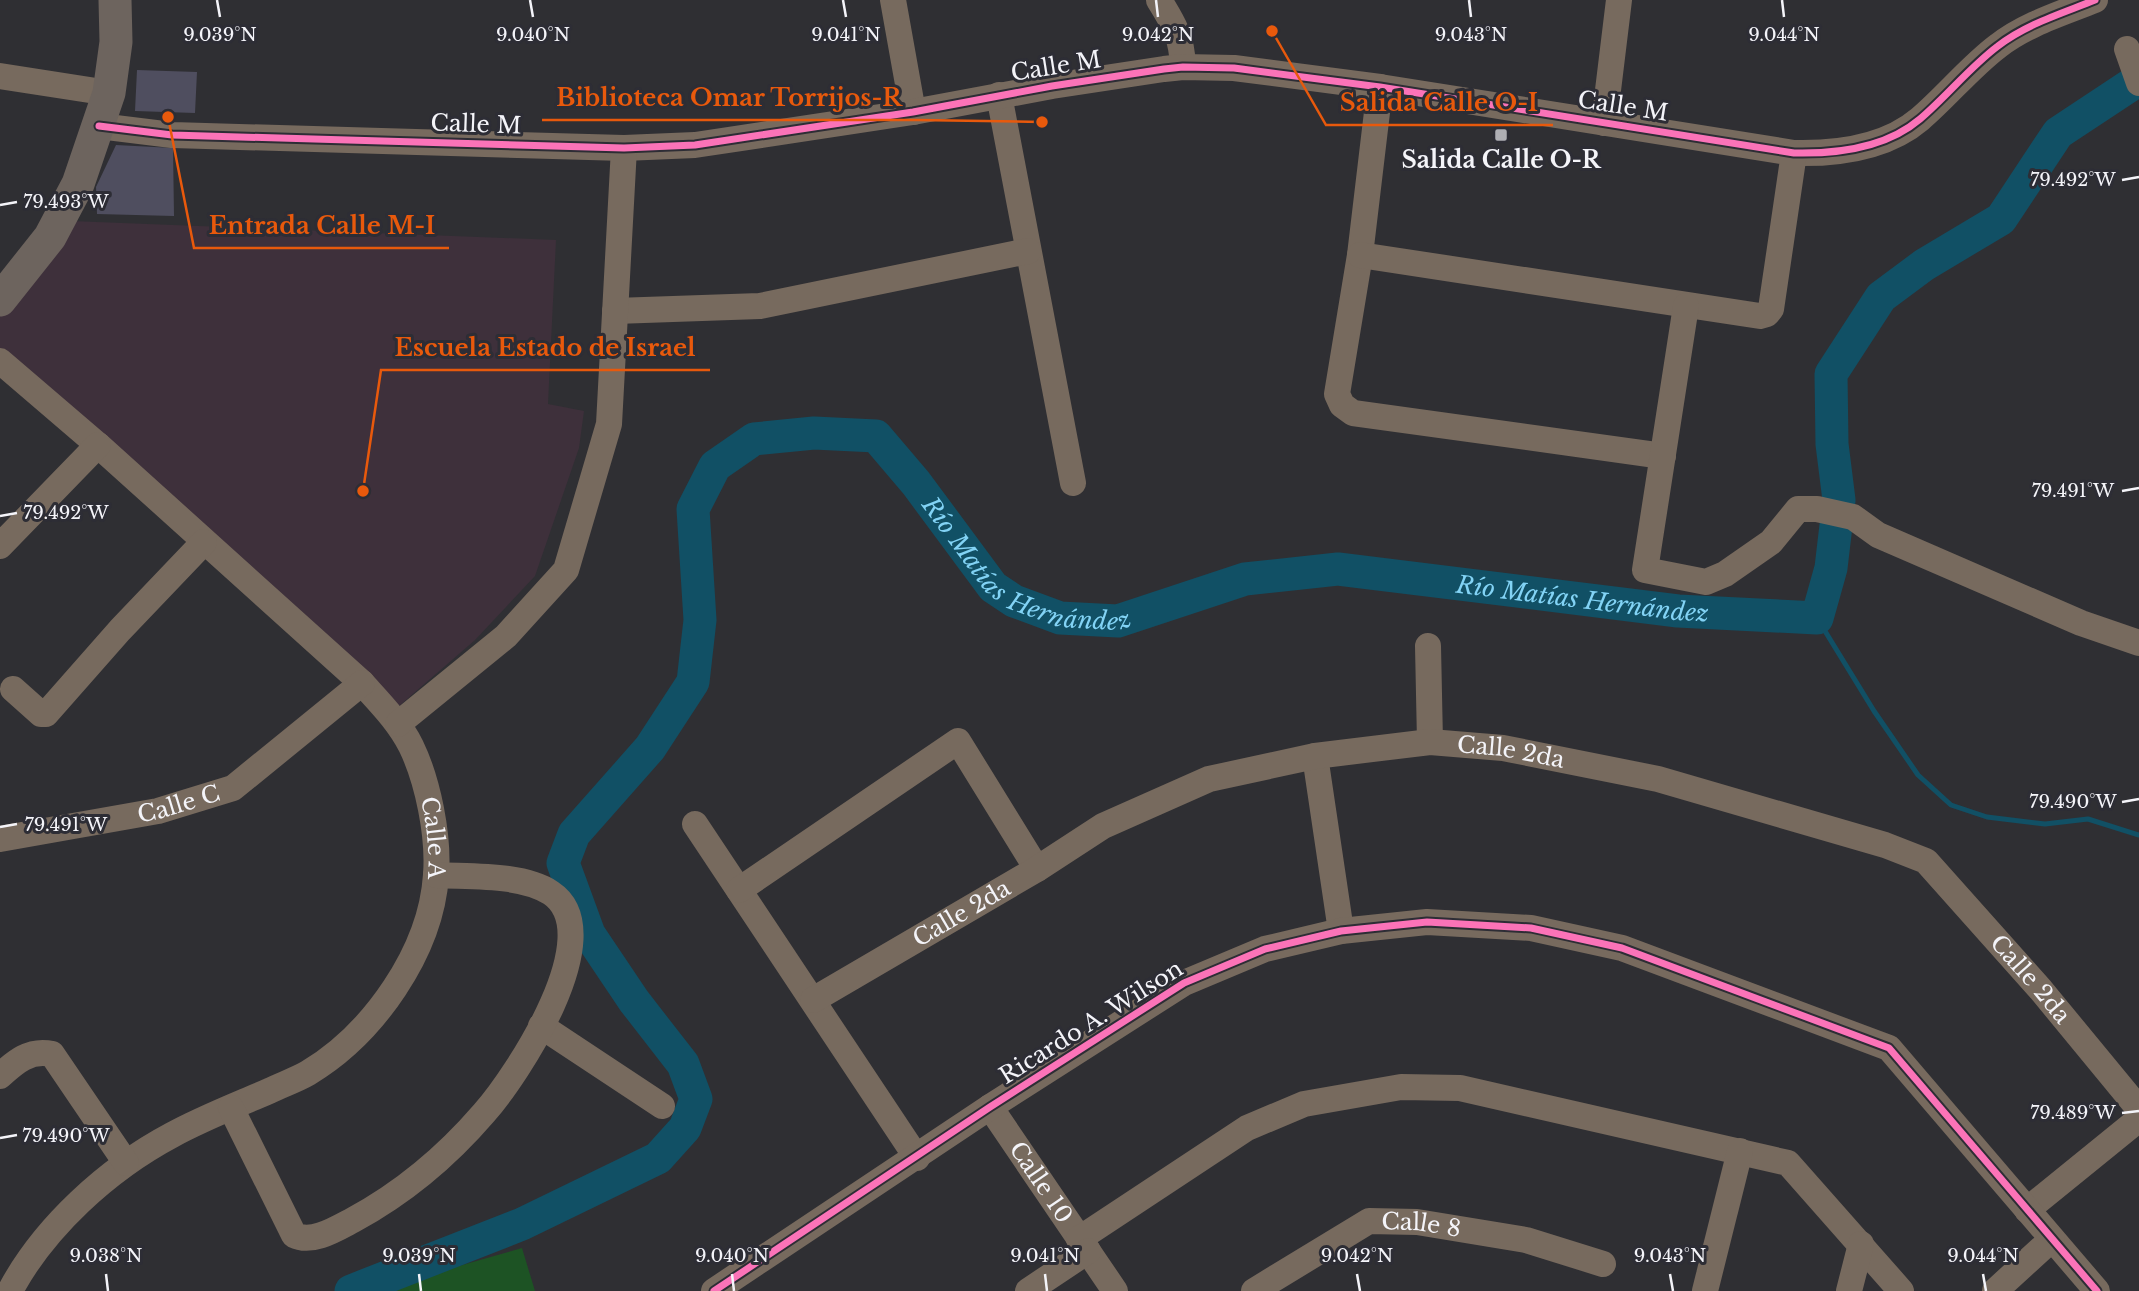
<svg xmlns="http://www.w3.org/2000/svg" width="2139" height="1291" font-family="'Libre Baskerville',serif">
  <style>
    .education { fill: #3e303b }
    .green { fill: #1d5324 }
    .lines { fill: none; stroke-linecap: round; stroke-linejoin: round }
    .stream { stroke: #115065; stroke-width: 5 }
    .river { stroke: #115065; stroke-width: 33 }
    .building { fill: #4f4e5f }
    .minor { stroke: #776a5e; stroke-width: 26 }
    .major { stroke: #6d645e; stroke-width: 33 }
    .cycleway-casing { stroke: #2d2d35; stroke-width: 11 }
    .cycleway { stroke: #fb73b8; stroke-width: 7 }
    .ticks { fill: none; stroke: #f4f4f9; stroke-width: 2.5 }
    .poi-dot { fill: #afafb4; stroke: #2d2d35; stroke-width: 2.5 }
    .labels { text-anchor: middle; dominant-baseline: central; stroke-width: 6; stroke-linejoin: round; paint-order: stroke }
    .street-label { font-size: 23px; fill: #f4f4f9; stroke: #2d2d35 }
    .poi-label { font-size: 23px; font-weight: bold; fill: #f4f4f9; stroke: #2d2d35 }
    .water-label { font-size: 24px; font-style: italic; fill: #82d3f5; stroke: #2d2d35 }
    .ticks-label { font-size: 18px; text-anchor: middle; fill: #f4f4f9; stroke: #2d2d35; stroke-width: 6; stroke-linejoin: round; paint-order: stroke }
    .leader { fill: none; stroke: #e8590c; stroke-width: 2.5 }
    .callout-dot { fill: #e8590c; stroke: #2d2d35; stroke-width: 2.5 }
    .callout-label { font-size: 24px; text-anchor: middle; font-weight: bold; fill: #e8590c; stroke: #2d2d35; stroke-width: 6; stroke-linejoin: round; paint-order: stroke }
  </style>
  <rect width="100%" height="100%" fill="#2f2f33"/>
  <path class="education" d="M71 221 556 240 548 404 584 411 579 448 535 576 475 640 399 706 0 351V316Z"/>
  <path class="green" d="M522 1248 535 1291H371Z"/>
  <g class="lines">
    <path class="stream" d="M1817 618 1874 711 1918 775 1951 805 1987 817 2045 824 2088 819 2139 835"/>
    <path class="river" id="s1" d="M351 1291 522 1224 658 1158 685 1128 696 1099 683 1064 634 1001 589 934 563 863 574 834 650 748 693 682 700 620 693 509 715 466 754 439 814 433 876 436 916 483 993 587 1014 601 1060 618 1118 621 1245 579 1338 569 1678 611 1817 618 1831 568 1839 500 1832 444 1831 374 1881 297 1924 265 2001 219 2058 133 2135 82 2139 81"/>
  </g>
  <path class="building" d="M137 70 197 72 195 113 135 111Z
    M116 145 173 148 174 216 97 214 96 187Z"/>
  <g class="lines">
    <g class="minor">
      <path d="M893 0 913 112"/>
      <path d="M1159 0C1174 24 1182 37 1183 67"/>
      <path d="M2127 49 2139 83"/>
      <path d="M0 76 109 93"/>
      <path d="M1380 87 1360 255 1337 394 1342 405 1353 413 1663 456"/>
      <path d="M999 95 1073 483"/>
      <path d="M1604 123 1619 0"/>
      <path d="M99 126 172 135 624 148 695 145 913 112 1052 86 1164 69 1183 67 1234 68 1380 87 1794 153C1837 154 1886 148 1920 119 1947 96 1970 67 1998 46 2026 24 2063 13 2095 0"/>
      <path d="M1360 255 1760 316 1767 314 1771 309 1794 153"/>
      <path d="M1686 306 1645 570 1706 582 1725 574 1771 542 1798 509H1817L1853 517 1878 535 2081 623 2139 643"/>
      <path d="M615 311 760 306 1028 251"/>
      <path id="s2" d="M0 361 98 445 362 683C380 703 399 722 411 746 428 781 439 836 436 875 431 952 373 1034 308 1073 296 1080 281 1085 269 1091 237 1105 203 1118 172 1135 108 1169 44 1227 10 1291"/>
      <path d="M0 546 98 445"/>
      <path d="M1428 646 1430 742"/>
      <path d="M13 689 41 714H46L120 630 204 542"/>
      <path d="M398 724 506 636 566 570 609 424 624 148"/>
      <path d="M1315 756 1341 931"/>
      <path d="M695 824 917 1158"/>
      <path id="s3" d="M0 839 158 811 233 788 362 683"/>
      <path d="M739 890 958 741 1037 869"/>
      <path id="s4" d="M813 1000 1037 869 1103 826 1209 779 1315 756 1430 742 1503 748 1658 779 1885 845 1926 861 2041 990 2139 1109"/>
      <path d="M541 1026 662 1106"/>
      <path d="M0 1076C15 1062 30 1049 52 1054L126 1163"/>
      <path id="s5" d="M990 1107 1115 1291"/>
      <path d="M231 1108 294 1235C312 1244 336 1229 353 1220 403 1193 447 1156 484 1113 517 1076 611 933 551 893 523 874 470 877 436 875"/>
      <path d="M2027 1210 2139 1119"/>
      <path d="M1079 1239 1247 1128 1304 1104 1401 1087 1460 1088 1788 1163 1901 1291"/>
      <path d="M714 1291 990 1107 1184 983 1265 949 1341 931 1427 922 1531 928 1622 948 1889 1048 2097 1291"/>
      <path d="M1028 1291 1088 1251"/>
      <path id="s6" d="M1254 1291 1369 1221 1417 1222 1526 1240 1603 1264"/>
      <path d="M1705 1291 1740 1151"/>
      <path d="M1849 1291 1861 1244"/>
      <path d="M1995 1291 2052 1239"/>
    </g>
    <path class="major" d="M0 300 50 237 78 184 109 93 116 42 115 0"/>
    <defs>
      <path id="cycleway" d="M99 126 172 135 624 148 695 145 913 112 1052 86 1164 69 1183 67 1234 68 1380 87 1794 153C1837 154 1886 148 1920 119 1947 96 1970 67 1998 46 2026 24 2063 13 2095 0
        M714 1291 990 1107 1184 983 1265 949 1341 931 1427 922 1531 928 1622 948 1889 1048 2097 1291"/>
    </defs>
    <use href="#cycleway" class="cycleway-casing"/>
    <use href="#cycleway" class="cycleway"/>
  </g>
  <path class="ticks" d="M217 0 220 17M530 0 533 17M843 0 846 17M1156 0 1158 17M1469 0 1471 17M1782 0 1784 17M2122 180 2139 177M0 205 17 202M2122 491 2139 488M0 516 17 513M2122 802 2139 799M0 827 17 824M2122 1113 2139 1111M0 1138 17 1135M106 1274 108 1291M419 1274 421 1291M732 1274 734 1291M1045 1274 1047 1291M1357 1274 1360 1291M1670 1274 1673 1291M1983 1274 1986 1291"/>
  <rect class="poi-dot" x="1494" y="128" width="14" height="14" rx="3.5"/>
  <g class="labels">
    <g class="street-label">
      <text transform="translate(1056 66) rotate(-9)">Calle M</text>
      <text transform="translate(1623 106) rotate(9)">Calle M</text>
      <text transform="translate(476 124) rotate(2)">Calle M</text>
      <text stroke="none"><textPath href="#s4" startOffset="760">Calle 2da</textPath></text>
      <text stroke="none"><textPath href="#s3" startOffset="182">Calle C</textPath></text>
      <text stroke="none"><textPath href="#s2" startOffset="660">Calle A</textPath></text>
      <text stroke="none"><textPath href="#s4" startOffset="172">Calle 2da</textPath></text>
      <text stroke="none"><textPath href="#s4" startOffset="1348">Calle 2da</textPath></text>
      <text transform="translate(1091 1022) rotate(-32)">Ricardo A. Wilson</text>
      <text stroke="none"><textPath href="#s5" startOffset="91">Calle 10</textPath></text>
      <text stroke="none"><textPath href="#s6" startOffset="187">Calle 8</textPath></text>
    </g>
    <g class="poi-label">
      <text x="1501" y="160">Salida Calle O-R</text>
    </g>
    <g class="water-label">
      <text stroke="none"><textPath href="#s1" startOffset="1505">Río Matías Hernández</textPath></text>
      <text stroke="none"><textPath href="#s1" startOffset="2093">Río Matías Hernández</textPath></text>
    </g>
  </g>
  <g class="ticks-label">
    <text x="220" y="41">9.039°N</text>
    <text x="533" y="41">9.040°N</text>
    <text x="846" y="41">9.041°N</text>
    <text x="1158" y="41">9.042°N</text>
    <text x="1471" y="41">9.043°N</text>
    <text x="1784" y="41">9.044°N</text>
    <text x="2073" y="186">79.492°W</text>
    <text x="66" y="208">79.493°W</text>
    <text x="2073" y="497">79.491°W</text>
    <text x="66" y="519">79.492°W</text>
    <text x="2073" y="808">79.490°W</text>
    <text x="66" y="831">79.491°W</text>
    <text x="2073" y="1119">79.489°W</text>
    <text x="66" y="1142">79.490°W</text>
    <text x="106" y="1262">9.038°N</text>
    <text x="419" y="1262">9.039°N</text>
    <text x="732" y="1262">9.040°N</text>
    <text x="1045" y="1262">9.041°N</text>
    <text x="1357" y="1262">9.042°N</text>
    <text x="1670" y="1262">9.043°N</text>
    <text x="1983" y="1262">9.044°N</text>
  </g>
  <path class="leader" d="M1042 122L917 120H542M1272 31L1326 125H1553M168 117L194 248H449M363 491L381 370H710"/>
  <g class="callout-dot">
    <circle cx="1042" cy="122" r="7"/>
    <circle cx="1272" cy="31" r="7"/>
    <circle cx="168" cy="117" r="7"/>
    <circle cx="363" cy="491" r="7"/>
  </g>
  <g class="callout-label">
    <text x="729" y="106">Biblioteca Omar Torrijos-R</text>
    <text x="1439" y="111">Salida Calle O-I</text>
    <text x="322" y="234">Entrada Calle M-I</text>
    <text x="545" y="356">Escuela Estado de Israel</text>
  </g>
</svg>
